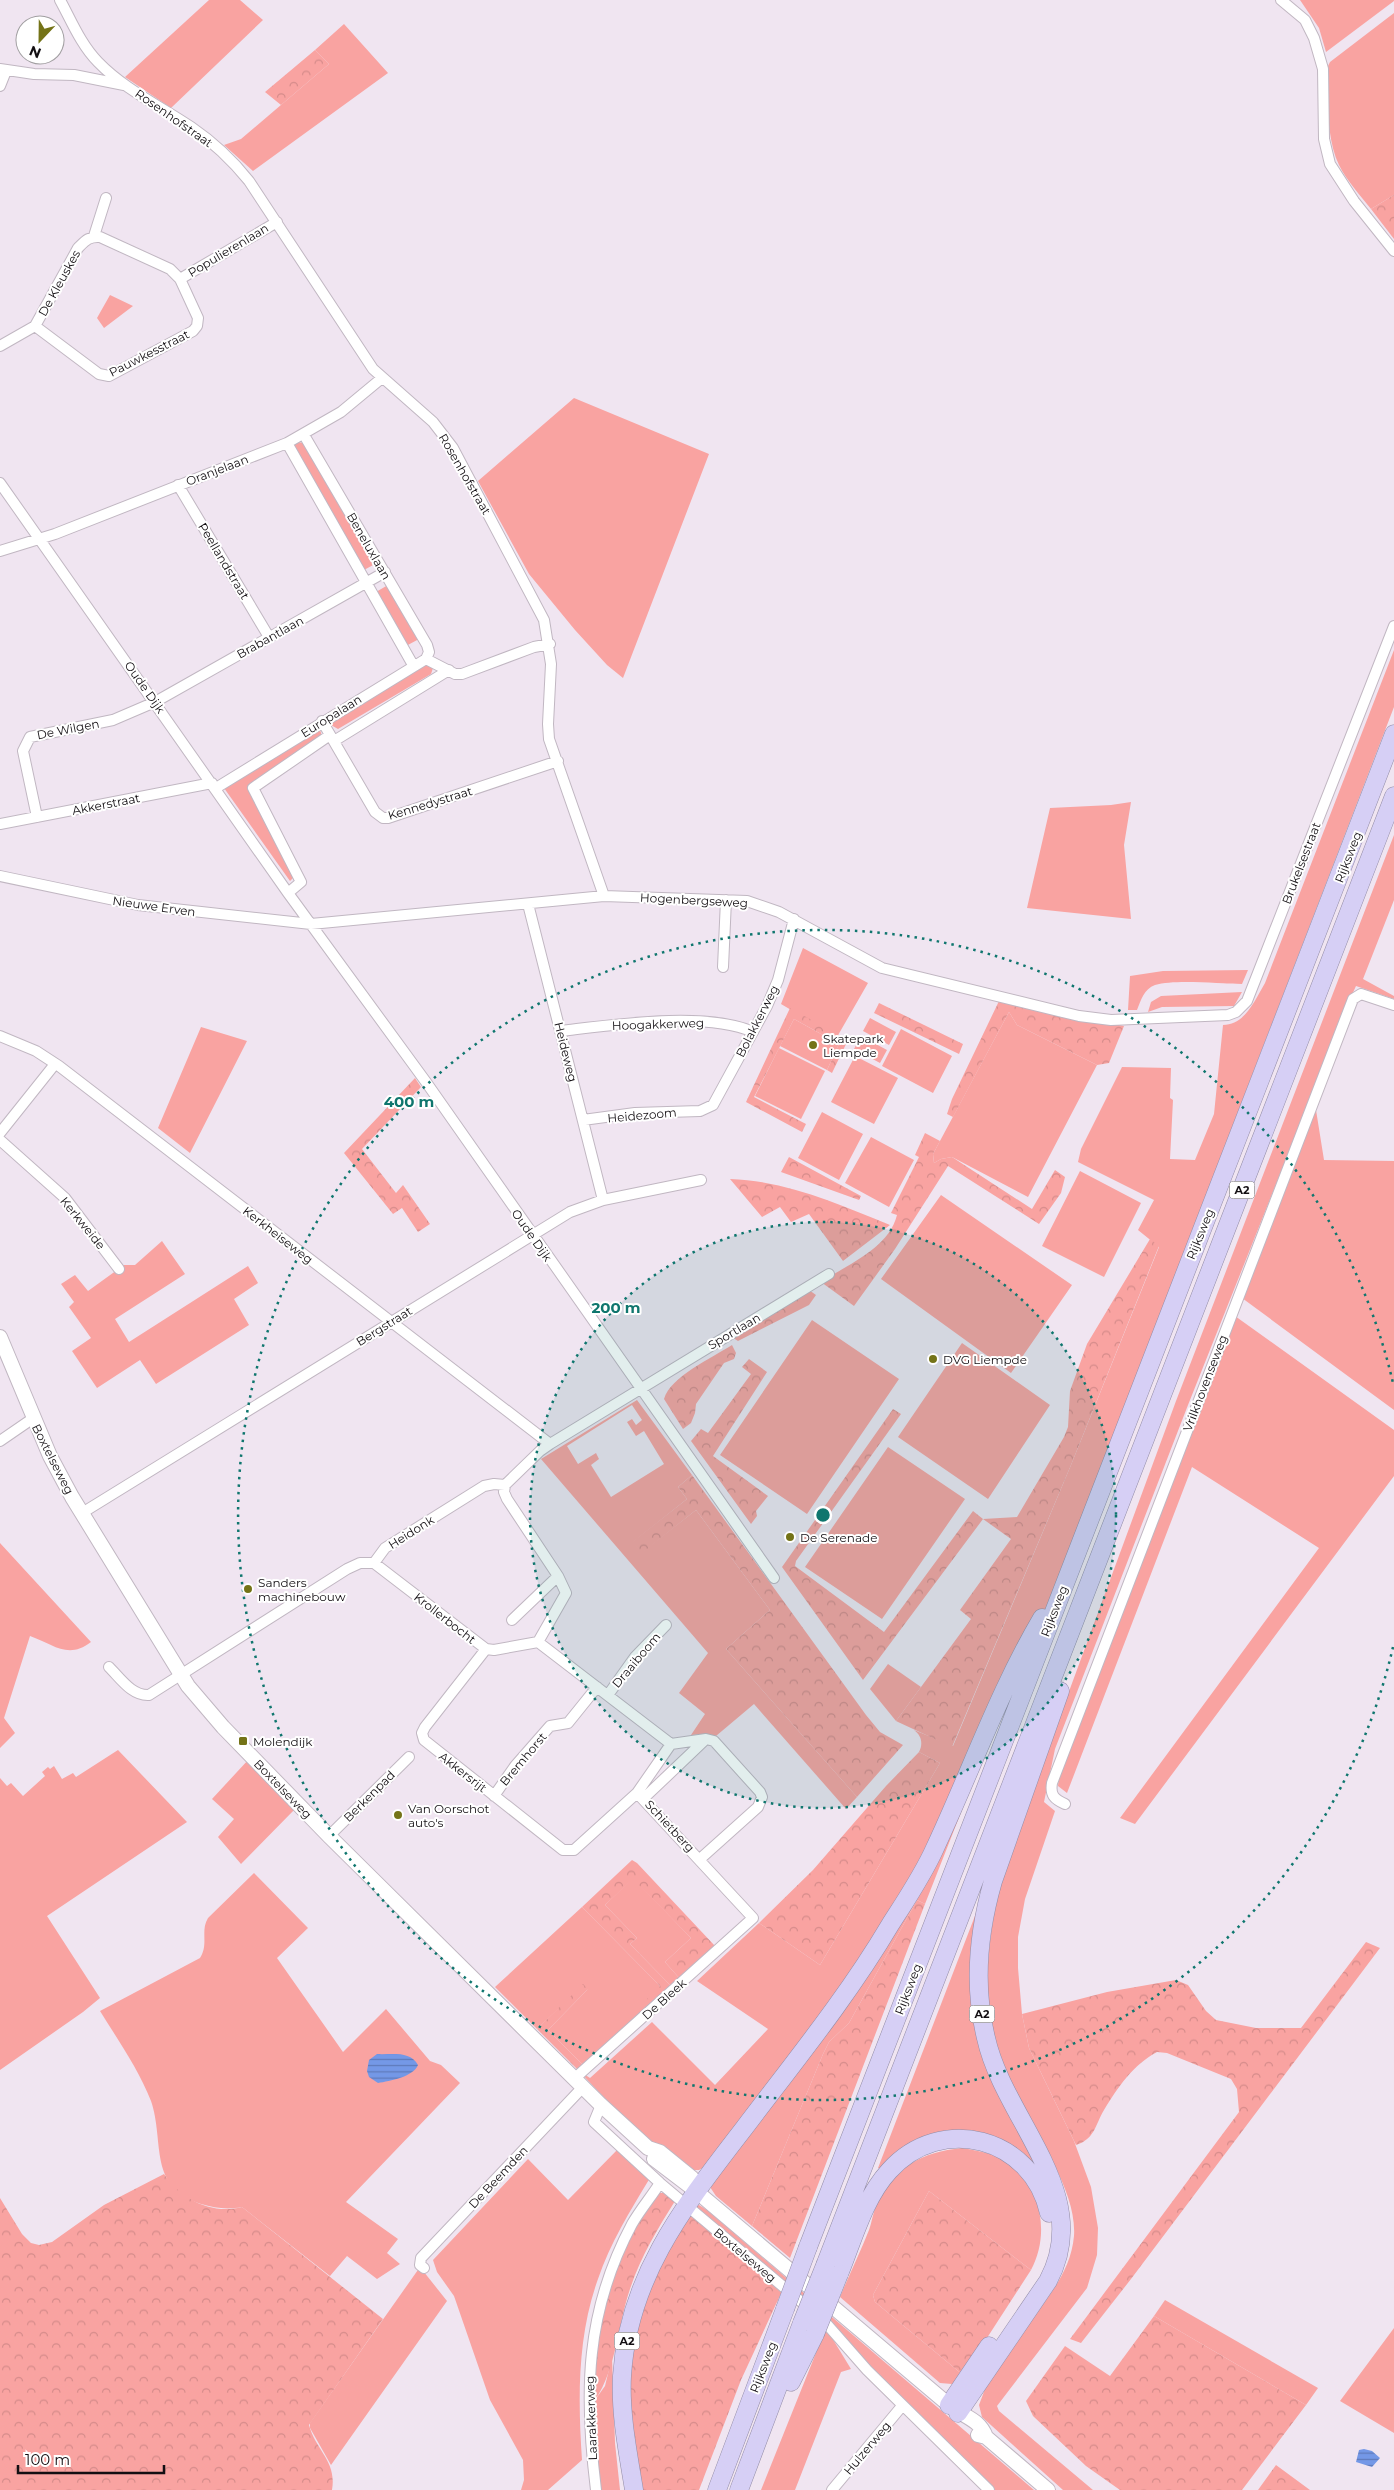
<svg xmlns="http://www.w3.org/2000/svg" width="1394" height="2490" font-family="Montserrat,sans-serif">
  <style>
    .green { fill: #f9a3a1; fill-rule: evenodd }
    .forest { fill: url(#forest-crowns) }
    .water { fill: url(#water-rules) }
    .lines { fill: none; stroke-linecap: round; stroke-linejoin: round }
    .street-casing { stroke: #c1b7c2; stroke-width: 12 }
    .secondary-casing { stroke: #c1b7c2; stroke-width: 16 }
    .highway-casing { stroke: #928ca6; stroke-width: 19 }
    .street { stroke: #fff; stroke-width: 10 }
    .secondary { stroke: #fff; stroke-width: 14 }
    .highway { stroke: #d6cff5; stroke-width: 18 }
    .highway-bridge-casing { stroke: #928ca6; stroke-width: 19; stroke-linecap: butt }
    .highway-bridge { stroke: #d6cff5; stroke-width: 18 }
    .ring { fill: none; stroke: #0f766e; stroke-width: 2.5; stroke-dasharray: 2.5 5 }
    .poi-dot { fill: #747317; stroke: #fff; stroke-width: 2 }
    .labels { text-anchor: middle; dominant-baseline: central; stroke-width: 4; stroke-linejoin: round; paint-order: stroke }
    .shield { fill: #fff; stroke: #5a575a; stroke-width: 1 }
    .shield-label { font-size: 11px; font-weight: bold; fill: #130f13 }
    .street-label { font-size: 12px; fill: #130f13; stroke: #fff }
    .poi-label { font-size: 12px; fill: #130f13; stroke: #fff; text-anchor: start }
    .centre { fill: #0f766e; stroke: #fff; stroke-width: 2.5 }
    .ring-label { font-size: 15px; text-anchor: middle; font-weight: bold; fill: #0f766e; stroke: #fff; stroke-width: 4; stroke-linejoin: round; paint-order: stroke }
  </style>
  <defs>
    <pattern id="forest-crowns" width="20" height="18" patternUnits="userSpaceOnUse" patternTransform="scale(1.25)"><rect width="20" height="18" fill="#f9a3a1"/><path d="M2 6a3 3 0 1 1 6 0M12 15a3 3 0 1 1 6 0" fill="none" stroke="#d58b8a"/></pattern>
    <pattern id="water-rules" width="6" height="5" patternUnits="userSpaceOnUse" patternTransform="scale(1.25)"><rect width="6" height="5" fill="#7498e7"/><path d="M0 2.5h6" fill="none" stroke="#5e7aba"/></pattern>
  </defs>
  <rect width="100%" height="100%" fill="#f0e5f1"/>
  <path class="green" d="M209 0H240L263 20 171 108 125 77Z
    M1300 0H1394V1L1326 52 1319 28Z
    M1394 13V195L1371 209C1360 195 1347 181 1339 165 1326 137 1327 97 1328 66L1330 62Z
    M344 24 388 73 253 171 224 145 241 139 329 64 315 50Z
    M110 295 133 306 104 328 97 318Z
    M574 398 709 454 623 678 607 665 575 630 529 574 478 481Z
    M298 442 303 443 375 564 364 570 291 445Z
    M388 585 419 639 406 646 376 592Z
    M1394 650V707L1047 1607 961 1790 873 1945 706 2166 699 2170H693L655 2146 613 2107 578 2070 590 2078 652 2022 715 2085 768 2029 697 1981 759 1923 820 1965 940 1763 919 1752C923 1744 922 1736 914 1730L953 1746 1071 1465 1159 1247 1138 1230 1154 1200 1078 1162 1081 1149 1122 1067 1171 1068 1170 1098 1173 1100 1170 1159 1195 1160 1214 1114 1223 1025C1245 1025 1255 1000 1265 983Z
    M425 664 433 668 431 674 338 729 331 725 330 721Z
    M320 730 322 736 251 786 293 878 290 881 224 788Z
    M1131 802 1124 845 1131 919 1027 908 1050 808 1111 805Z
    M1394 835V900L1363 979 1394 996V999L1356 986 1349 1001 1188 1405 1055 1749 1044 1802 1055 1811 1025 1899 1018 1937V1968L1022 2014 1029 2048 1074 2141 1091 2187 1098 2228 1097 2255 1087 2288 997 2406 999 2411 1093 2490H1063L982 2417 979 2405 985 2389C1001 2366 1016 2343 1032 2320 1050 2294 1071 2270 1074 2236 1077 2192 1040 2142 1020 2104 1011 2088 1004 2069 998 2052 978 1995 990 1933 1001 1876L1176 1401Z
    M803 948 868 983 837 1037 781 1004Z
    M1248 970 1242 984C1220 984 1176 979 1155 985 1144 989 1141 1000 1137 1010H1128L1130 976 1163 971Z
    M1242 992 1234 1006 1162 1007 1148 1012 1151 1002 1161 996Z
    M1009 1012 1017 1025 1097 1065 1028 1197 952 1157 941 1159 934 1163 933 1154Z
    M870 1018 896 1032 889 1045 863 1031Z
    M794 1019 839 1044 827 1070 780 1046Z
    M201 1027 247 1041 190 1153 158 1128Z
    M901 1029 952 1056 933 1093 882 1066Z
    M861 1036 887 1050 880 1063 854 1049Z
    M779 1048 825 1071 801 1119 755 1096Z
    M855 1056 898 1078 874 1124 831 1102Z
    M1316 1110 1324 1160 1394 1161V1410L1242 1298Z
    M822 1112 863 1134 839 1180 798 1158Z
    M871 1137 914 1160 889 1207 845 1183Z
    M1080 1171 1141 1203 1104 1277 1042 1246Z
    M941 1195 1072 1285 1011 1373 881 1279Z
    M162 1241 185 1274 115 1319 129 1342 248 1266 258 1283 234 1299 249 1325 156 1384 140 1360 97 1388 72 1351 91 1338 69 1307 74 1302 61 1284 75 1275 88 1291 124 1265H135Z
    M1235 1316 1394 1430V1476L1135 1824 1120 1818 1319 1548 1192 1467 1067 1793 1058 1786 1059 1775Z
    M812 1320 899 1379 807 1514 720 1455Z
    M962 1343 1050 1405 988 1499 898 1437Z
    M637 1400 692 1475 678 1487 687 1499 633 1542 642 1552 696 1510 770 1610 726 1649 857 1797 846 1809 754 1704 716 1736 708 1734 691 1735 705 1714 679 1693 708 1653 541 1459ZM632 1405 642 1420 636 1425 632 1419 627 1422 636 1436 644 1431 664 1464 611 1497 591 1465 599 1459 596 1453 578 1464 567 1446Z
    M888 1447 965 1499 882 1619 805 1567Z
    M0 1543 91 1642C68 1660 53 1644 30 1636L4 1718 15 1733 0 1748Z
    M888 1664 921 1687 896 1721 870 1689Z
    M118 1750 187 1822 47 1916 100 1998 83 2012 0 2070V1778L7 1786 11 1783 23 1796 45 1776 42 1772 48 1767 50 1769 54 1766 62 1779 73 1773 76 1777Z
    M249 1759 296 1808 241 1864 218 1837 234 1819 212 1799Z
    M982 1759 925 1904 917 1900 849 2023 829 2042 823 2054 752 2226 716 2196 710 2187 819 2035Z
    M254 1873 308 1928 277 1958 343 2052 386 2009 430 2061 441 2065 460 2083 346 2202 398 2239 387 2253 400 2264 377 2279 347 2256 330 2276 242 2207C227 2210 215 2208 201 2204 147 2187 165 2142 151 2101 139 2070 118 2040 100 2011L200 1958C209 1944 200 1931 208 1918Z
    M633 1878 691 1938 665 1962 680 1979 672 1987 630 1944 637 1938 605 1905Z
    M582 1907 660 1986 644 2012 584 2066 548 2030 588 1989 558 2009 537 2029 495 1987Z
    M978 1908 979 2020 1046 2178 978 2135 883 2170 878 2168Z
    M962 2148C978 2151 995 2153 1009 2163 1042 2188 1050 2235 1031 2270L929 2191 873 2295 875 2302 963 2375 952 2384 940 2383 840 2297C849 2275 860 2253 869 2230 872 2222 873 2212 877 2204 894 2167 922 2152 962 2148Z
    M618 2149 650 2178C630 2211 610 2243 598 2279 577 2337 578 2400 582 2460L548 2490H521L524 2480 523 2460 490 2400 454 2296 437 2272 433 2260 528 2159 568 2200Z
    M699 2205 707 2210 1034 2490H995L876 2375 829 2321 694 2207Z
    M420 2267 447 2301 331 2465 310 2428V2423Z
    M1165 2300 1318 2388 1306 2405 1154 2316Z
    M826 2328 851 2369 841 2372 795 2490H761Z
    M1394 2328V2433L1340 2401Z
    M612 2357 615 2443 620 2490H595L590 2407 605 2386Z"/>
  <path class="forest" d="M315 50 329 64 281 105 265 92Z
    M1394 195V239L1371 209Z
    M999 1001 1124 1026 1109 1063 1097 1065 1017 1025 1009 1012 953 1117 947 1114 952 1099Z
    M879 1003 963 1044 959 1054 874 1013Z
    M790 1008 848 1040 832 1073 827 1070 839 1044 794 1019 754 1097 806 1124 802 1132 746 1102Z
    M415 1078 421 1087 362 1149 396 1193 403 1185 430 1224 418 1232 402 1208 393 1214 344 1153Z
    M925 1133 940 1141 933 1154 934 1163 941 1159 952 1157 1032 1209 1055 1170 1065 1177 1061 1193 1039 1224 948 1166 895 1249 854 1306 821 1282C847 1265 889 1248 897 1215L891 1213 919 1157 915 1155Z
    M789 1157 861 1196 859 1200 781 1172Z
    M730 1179C787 1181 838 1204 890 1225L843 1261 809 1214 791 1222 780 1207 762 1217Z
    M1150 1239 1159 1246 1071 1465 952 1747 898 1722 896 1721 971 1619 960 1610 1011 1539 983 1519 863 1680 782 1567 893 1409 901 1414 796 1561 795 1566 884 1632 973 1511 983 1519 1017 1517 1064 1437 1068 1427 1070 1391 1087 1344Z
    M809 1290 816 1295 809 1305 738 1341 730 1336Z
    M732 1345 736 1353 734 1359 724 1363 696 1404 695 1413 691 1423 683 1429 664 1399C671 1376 712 1358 732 1345Z
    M749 1359 767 1372 713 1456 768 1496 756 1511 757 1516 751 1524 691 1441 701 1429 708 1433 751 1374 742 1367Z
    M692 1475 866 1715 880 1732 903 1745 857 1797 726 1649 770 1610 696 1510 642 1553 632 1542 687 1499 678 1487Z
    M919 1752 940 1763 820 1965 759 1923 813 1870 886 1786Z
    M632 1860 637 1863 715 1946 680 1979 665 1962 691 1938 633 1879 605 1905 637 1938 630 1944 672 1987 644 2012 639 2007 660 1986 582 1907Z
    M917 1900 925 1904 790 2258 752 2226 823 2054 829 2042 849 2023Z
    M1366 1942 1380 1948 1131 2279 1081 2343 1070 2339 1239 2112 1237 2089 1231 2079 1167 2053 1157 2052C1133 2065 1118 2087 1104 2110 1095 2125 1095 2139 1076 2145L1029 2048 1022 2014 1107 1992 1176 1980 1188 1985 1206 2011 1216 2020 1256 2028H1301Z
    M583 1984 588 1989 548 2030 584 2066 578 2070 537 2029Z
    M164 2174C181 2199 211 2215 242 2207L383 2319 309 2425C316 2451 337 2461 332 2490H0V2198L22 2234 31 2243 39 2245 52 2242 104 2205Z
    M929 2191 1031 2270 963 2375 875 2302 873 2295Z
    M656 2193H666L675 2201C658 2228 640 2258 630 2289 617 2327 616 2376 590 2407L601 2309 632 2229Z
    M688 2212 783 2289 741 2380 699 2490H637L632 2441 629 2358 646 2293Z
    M1154 2316 1306 2405 1242 2490H1120L1086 2466 1033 2416 1026 2401 1065 2346 1110 2376Z
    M1276 2465 1310 2490H1258Z"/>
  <path class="water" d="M377 2054C391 2055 410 2050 418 2065 413 2077 390 2081 378 2083L369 2077 367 2071 369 2060Z
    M1364 2449 1372 2451 1380 2458 1372 2467 1356 2462 1359 2450Z"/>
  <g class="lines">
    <defs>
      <path id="street" d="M60 0C71 20 81 45 98 62 124 89 160 106 191 127 213 142 233 161 249 181L373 369 433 422 453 448 544 620 551 664 548 724 549 739 604 896
        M1281 0 1305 20 1314 38 1323 69 1324 139 1330 164 1354 201 1394 251
        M0 69 34 74 74 75 124 85
        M0 86 6 71
        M94 236 106 198
        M180 279 277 222
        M0 346 35 326 78 248C85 241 89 236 100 237L170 269 180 279 198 318 197 326 193 331 109 376 99 374 35 326
        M304 435 427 645 429 652 426 659
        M287 443 413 665
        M0 483 288 893 426 1082 774 1578
        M178 485 269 637
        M0 551 55 534 287 443 341 412 382 378
        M322 721 375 812 383 818H388L558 761
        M334 741 449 670
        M216 788 426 659 455 674H462L534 647 550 644
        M37 817 23 751 30 737 113 720 155 702 385 572
        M0 824 212 783
        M0 876 138 905 311 924 604 896 747 901 779 912 882 968 1079 1016 1111 1020 1228 1015 1236 1012 1247 1001 1394 626
        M288 893 301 882 253 788 330 735
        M528 904 603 1200
        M723 967 726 900
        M560 1031C613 1025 706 1011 753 1032
        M0 1036 36 1051 59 1066 550 1444
        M583 1120 635 1113 700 1111 713 1105 767 1006 778 980 794 919
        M0 1133 55 1064
        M0 1140 65 1198 119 1269
        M0 1441 32 1419
        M82 1513 570 1212 603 1200 701 1180
        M374 1563 486 1649 494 1650 538 1642 566 1593 558 1576 507 1499 504 1492 505 1485
        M512 1620 558 1576
        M538 1642 671 1744 637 1793 753 1918 574 2079
        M486 1649 425 1727 422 1733 424 1740 563 1850H574L637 1793
        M109 1667C121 1679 132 1696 149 1695L347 1569 360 1563H374L385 1548 484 1486 494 1484 505 1485 540 1451 550 1444 829 1274
        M608 1695 635 1657 666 1625
        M671 1744 706 1739 714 1741 760 1792 762 1797 758 1807 700 1859
        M494 1796 515 1766 550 1726 568 1723 597 1687
        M644 1798 706 1739
        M1065 1804C1054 1799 1050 1795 1052 1783L1353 999 1361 994 1394 1005
        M329 1836 409 1757
        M601 2105 594 2122 660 2183 824 2321 867 2370 989 2490
        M424 2268 420 2265 421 2258 583 2087
        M596 2490C584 2393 585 2312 632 2224 640 2210 651 2197 660 2183
        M832 2490 902 2406"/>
      <path id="secondary" d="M0 1337 50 1456 72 1497 188 1686 223 1727 329 1836 601 2105 648 2148 660 2152 692 2178 696 2191
        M654 2159 696 2191 949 2405C963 2417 979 2418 986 2437
        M978 2435 986 2437 1048 2490"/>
      <path id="highway" d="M808 2247 1394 734
        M826 2263 1394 796
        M839 2274C853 2240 864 2198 889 2171 941 2113 1032 2137 1049 2213
        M791 2382 815 2334
        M949 2405 989 2346
        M958 2413 1048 2281C1095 2194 1004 2120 986 2038 973 1985 978 1933 993 1881L1060 1691
        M634 2490C628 2453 620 2414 622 2376 628 2275 686 2204 745 2127 795 2061 848 1996 890 1925 906 1900 923 1875 935 1848 971 1771 999 1691 1042 1618
        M717 2490 785 2309
        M739 2490 802 2323"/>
    </defs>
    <use href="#street" class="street-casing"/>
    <use href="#secondary" class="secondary-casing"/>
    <use href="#highway" class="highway-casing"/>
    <use href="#street" class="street"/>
    <use href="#secondary" class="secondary"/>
    <use href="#highway" class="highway"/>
    <defs>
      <path id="highway-bridge" d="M785 2309 808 2247
        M802 2323 826 2263
        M815 2334 839 2274"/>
    </defs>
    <use href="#highway-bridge" class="highway-bridge-casing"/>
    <use href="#highway-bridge" class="highway-bridge"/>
  </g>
  <circle cx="823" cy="1515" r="293" fill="#0f766e" fill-opacity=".12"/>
  <g class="ring">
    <circle cx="823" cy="1515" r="293"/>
    <path d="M1393 1647A585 585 0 1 1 1393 1383"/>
  </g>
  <g class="poi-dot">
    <circle cx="813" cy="1045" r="5"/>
    <circle cx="933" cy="1359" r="5"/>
    <circle cx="790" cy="1537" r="5"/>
    <circle cx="248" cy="1589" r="5"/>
    <rect x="238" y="1736" width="10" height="10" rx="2.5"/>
    <circle cx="398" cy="1815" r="5"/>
  </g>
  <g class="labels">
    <g class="shield">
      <rect x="1229.5" y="1181.5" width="25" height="17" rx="4"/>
      <rect x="969.5" y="2005.5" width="25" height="17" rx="4"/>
      <rect x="614.5" y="2332.5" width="25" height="17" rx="4"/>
    </g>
    <g class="shield-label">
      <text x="1242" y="1190">A2</text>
      <text x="982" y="2014">A2</text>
      <text x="627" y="2341">A2</text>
    </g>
    <g class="street-label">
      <text transform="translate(174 118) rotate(35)">Rosenhofstraat</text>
      <text transform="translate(228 250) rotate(-31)">Populierenlaan</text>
      <text transform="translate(59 283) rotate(-61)">De Kleuskes</text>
      <text transform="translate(149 353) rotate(-27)">Pauwkesstraat</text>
      <text transform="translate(217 470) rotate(-21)">Oranjelaan</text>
      <text transform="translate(465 474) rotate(60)">Rosenhofstraat</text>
      <text transform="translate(369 546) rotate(60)">Beneluxlaan</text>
      <text transform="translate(224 561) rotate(59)">Peellandstraat</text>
      <text transform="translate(270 637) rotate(-29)">Brabantlaan</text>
      <text transform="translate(145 687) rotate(55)">Oude Dijk</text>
      <text transform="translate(331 716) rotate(-32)">Europalaan</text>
      <text transform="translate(68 729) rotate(-11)">De Wilgen</text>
      <text transform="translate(430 803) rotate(-17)">Kennedystraat</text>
      <text transform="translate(106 804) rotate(-11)">Akkerstraat</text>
      <text transform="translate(1348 857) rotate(-69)">Rijksweg</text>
      <text transform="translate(1301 863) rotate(-69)">Brukelsestraat</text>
      <text transform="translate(694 900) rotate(3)">Hogenbergseweg</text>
      <text transform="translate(154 906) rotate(8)">Nieuwe Erven</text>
      <text transform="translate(757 1021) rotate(-63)">Bolakkerweg</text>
      <text transform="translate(658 1024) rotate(-2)">Hoogakkerweg</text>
      <text transform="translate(566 1052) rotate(76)">Heideweg</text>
      <text transform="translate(642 1115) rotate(-5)">Heidezoom</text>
      <text transform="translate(83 1223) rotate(51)">Kerkweide</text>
      <text transform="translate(1200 1234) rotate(-68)">Rijksweg</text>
      <text transform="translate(278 1235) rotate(38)">Kerkheiseweg</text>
      <text transform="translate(532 1235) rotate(55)">Oude Dijk</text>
      <text transform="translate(384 1326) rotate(-32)">Bergstraat</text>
      <text transform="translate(734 1331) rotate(-31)">Sportlaan</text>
      <text transform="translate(1205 1383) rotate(-69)">Vrilkhovenseweg</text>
      <text transform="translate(53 1459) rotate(63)">Boxtelseweg</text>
      <text transform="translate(411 1532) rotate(-32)">Heidonk</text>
      <text transform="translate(1054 1611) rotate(-69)">Rijksweg</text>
      <text transform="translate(445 1618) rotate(38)">Krollerbocht</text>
      <text transform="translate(636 1660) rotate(-50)">Draaiboom</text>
      <text transform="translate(523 1759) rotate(-50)">Bremhorst</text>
      <text transform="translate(463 1772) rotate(38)">Akkersrijt</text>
      <text transform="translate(283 1789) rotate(46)">Boxtelseweg</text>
      <text transform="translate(369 1796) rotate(-45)">Berkenpad</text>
      <text transform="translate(670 1826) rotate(47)">Schietberg</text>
      <text transform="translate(908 1989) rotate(-69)">Rijksweg</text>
      <text transform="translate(664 1999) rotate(-42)">De Bleek</text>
      <text transform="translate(498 2177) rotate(-47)">De Beemden</text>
      <text transform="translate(745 2255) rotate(40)">Boxtelseweg</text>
      <text transform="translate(763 2367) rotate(-69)">Rijksweg</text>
      <text transform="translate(591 2418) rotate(-92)">Laarakkerweg</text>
      <text transform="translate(867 2448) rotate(-50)">Hulzerweg</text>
    </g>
    <g class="poi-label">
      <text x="823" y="1038">Skatepark<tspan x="823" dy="14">Liempde</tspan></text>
      <text x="943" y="1359">DVG Liempde</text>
      <text x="800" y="1537">De Serenade</text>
      <text x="258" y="1582">Sanders<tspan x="258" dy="14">machinebouw</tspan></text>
      <text x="253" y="1741">Molendijk</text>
      <text x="408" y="1808">Van Oorschot<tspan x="408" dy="14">auto's</tspan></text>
    </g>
  </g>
  <circle cx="823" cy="1515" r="8" class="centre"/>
  <g class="ring-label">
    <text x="409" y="1107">400 m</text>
    <text x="616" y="1313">200 m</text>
  </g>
  <g transform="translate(40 40) rotate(202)"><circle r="24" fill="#ffffff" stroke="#a19fa1"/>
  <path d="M0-4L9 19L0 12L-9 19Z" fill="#747317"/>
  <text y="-8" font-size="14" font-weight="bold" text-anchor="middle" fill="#130f13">N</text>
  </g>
  <path d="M18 2465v8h146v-8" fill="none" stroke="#130f13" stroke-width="2.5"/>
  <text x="25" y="2465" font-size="15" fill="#130f13" stroke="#ffffff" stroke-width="4" paint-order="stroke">100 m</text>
</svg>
